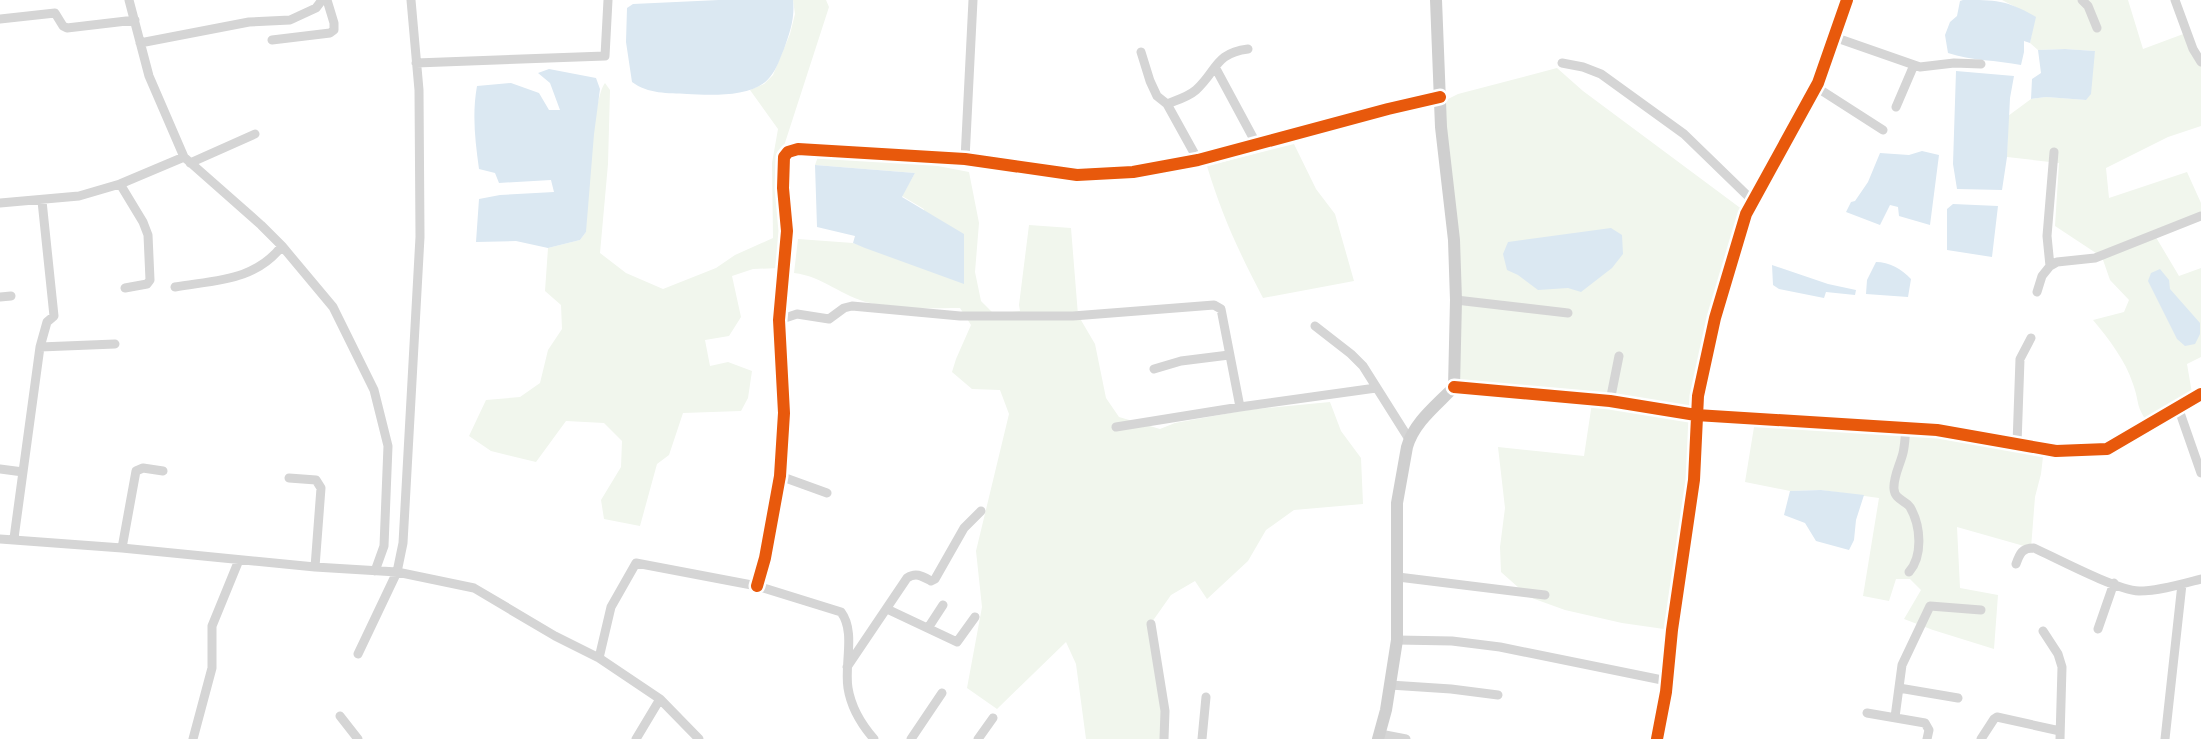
<svg xmlns="http://www.w3.org/2000/svg" width="2201" height="739" font-family="Overpass,sans-serif">
  <style>
    .green { fill: #f1f6ed }
    .water { fill: #dbe8f2 }
    .lines { fill: none; stroke-linecap: round; stroke-linejoin: round }
    .street { stroke: #d5d5d5; stroke-width: 9 }
    .secondary { stroke: #cfcfcf; stroke-width: 12 }
    .cycleway-casing { stroke: #fff; stroke-width: 17 }
    .cycleway { stroke: #e8590c; stroke-width: 12 }
  </style>
  <rect width="100%" height="100%" fill="#fff"/>
  <path class="green" d="M793 0H826L829 7 782 152 784 240 780 268 753 269 732 276 741 317 729 336 705 340 710 366 728 362 752 371 748 398 741 411 683 413 669 455 657 464 640 526 604 519 601 500 621 467 622 441 604 423 566 421 536 462 491 451 469 436 486 400 520 397 540 383 548 350 562 329 561 305 545 291 548 248 580 240 586 232C587 206 592 99 605 83L610 90 608 164 600 253 626 273 663 289 716 268 735 255 773 238 772 163 778 129 750 90 764 84 773 75 790 34 795 14Z
    M2002 0H2128L2143 49 2186 33 2201 62V126L2168 137 2106 168 2109 198 2187 172 2201 203V219L2154 234 2179 276 2201 268V357L2187 364 2193 399 2149 424C2135 406 2140 403 2133 384 2126 361 2108 338 2093 320L2124 312 2129 300 2110 280 2102 257 2055 226 2059 163 2007 157 2008 116 2031 99 2046 97 2086 100 2095 51 2065 49 2038 50 2030 43 2035 17Z
    M1557 68 1583 91 1743 210 1692 414 1690 479 1671 630 1622 623 1565 610 1529 597 1501 572 1500 547 1505 508 1498 447 1584 456 1592 403 1452 387V238L1440 103 1458 94Z
    M1294 144 1316 189 1335 214 1354 281 1263 298C1239 252 1222 216 1207 166Z
    M820 151 917 162 969 172 979 223 975 272 981 301 994 314 1020 311 1019 305 1029 225 1071 228 1078 315 1095 344 1106 398 1119 417 1160 429 1175 423 1247 410 1330 402 1341 431 1361 458 1363 504 1294 510 1266 530 1248 561 1207 599 1195 581 1171 595 1152 622 1164 700 1163 739H1086L1076 664 1066 642 997 709 967 688 982 607 976 551 1009 414 1000 390 972 389 952 372 956 359 971 325 960 308C932 308 897 310 870 303 843 297 822 276 794 273L798 239 853 243 904 261 924 209 902 196 915 173 815 165Z
    M1755 421 1938 434 2044 448 2041 474 2035 497 2031 548 1957 527 1960 588 1998 595 1994 649 1933 630 1904 619 1921 590 1910 579H1896L1889 601 1863 596 1879 498 1821 490 1790 491 1745 482Z"/>
  <path class="water" d="M719 0H793C795 18 790 32 784 49 780 58 777 69 770 77 754 98 710 95 687 94 668 93 648 94 632 82L626 42 627 8 633 4Z
    M1963 0C1996 0 2007 0 2036 17L2030 43 2024 41V52L2021 65C1997 60 1971 61 1948 53L1945 35 1950 22 1957 16 1960 1Z
    M2065 49 2095 51 2091 94 2086 100 2046 97 2031 99 2032 79 2041 73 2038 50Z
    M549 69 596 78 600 89 594 134 586 232 580 240 548 248 516 241 476 242 479 199 500 195 554 192 551 180 499 183 495 173 479 169C475 140 472 114 477 86L511 83 539 93 549 110H560L550 83 538 73Z
    M1956 71 2014 76 2010 98 2007 157 2002 190 1957 189 1953 164Z
    M1922 151 1939 155 1930 225 1899 216 1898 207 1890 205 1880 225 1846 212 1851 202 1855 201 1868 182 1880 153 1909 155Z
    M815 165 915 173 902 197 964 234V284L865 248 853 243 855 236 817 227Z
    M1953 204 1998 206 1992 257 1947 250V209Z
    M1611 228 1622 235 1623 254 1612 268 1581 292 1568 288 1538 290 1518 275 1507 270 1503 254 1508 242Z
    M1876 262C1889 262 1902 269 1911 279L1908 297 1866 294 1867 280Z
    M1772 265 1828 284 1856 290 1855 295 1826 292 1824 298 1779 289 1773 285Z
    M2160 269 2169 280 2170 289 2200 323V334L2195 344 2185 346 2177 339 2148 281 2151 273Z
    M1821 490 1864 495 1856 520 1854 540 1849 550 1816 541 1805 523 1784 515 1790 491Z"/>
  <g class="lines">
    <path class="street" d="M129 0 149 76 184 157 261 225 282 246 333 307 374 390 388 446 384 546 375 571
      M2082 0 2088 6 2097 28
      M2175 0 2193 49 2201 62
      M0 19 55 13 63 26 67 28 135 20
      M1834 37 1920 67 1954 63 1981 64
      M272 40 330 33 334 30V23L327 0
      M140 43 249 22 290 20 316 8 322 0
      M1141 52 1150 81 1157 96 1167 104 1198 160
      M416 63 605 56 608 0
      M1562 63 1583 67 1601 74 1684 134 1753 201
      M1215 67 1257 145
      M1816 87 1883 130
      M1167 104C1177 100 1188 97 1196 90 1217 71 1215 53 1248 49
      M1896 107 1914 65
      M965 159 973 0
      M190 163 255 134
      M120 184 143 222 148 235 150 280 147 284 125 288
      M0 203 79 196 120 184 184 157
      M2050 266 2047 236 2054 152
      M175 287C216 280 255 281 282 246
      M2037 292 2042 276 2050 266 2057 262 2095 258 2201 216
      M0 297 11 296
      M1456 300 1568 313
      M779 320 797 314 829 319 844 308 852 306 960 316H1073L1214 305 1221 309 1240 407
      M1315 326 1351 354 1363 366 1409 439
      M40 347 47 322 54 316 42 201
      M1154 369 1181 361 1229 355
      M1454 387 1610 401 1696 415 1937 430 2056 451 2107 449 2201 394
      M1610 401 1619 356
      M2178 407 2201 473
      M1116 427 1240 407 1376 388
      M1906 428C1905 436 1905 445 1903 453 1900 465 1893 477 1894 489 1895 500 1905 500 1910 507 1921 526 1923 556 1909 572
      M2017 444 2020 359 2031 338
      M0 469 23 472
      M780 476 827 493
      M289 478 316 480 321 488 315 567
      M14 538 40 347 115 344
      M0 539 122 548 315 567 397 572 474 588 555 636 599 658 660 699 699 739
      M122 548 136 471 143 468 163 471
      M2016 564C2020 553 2022 548 2034 548 2058 559 2116 590 2139 591 2159 591 2182 584 2201 579
      M1398 577 1545 595
      M757 586 765 558 780 476 784 413 779 320 787 231 783 188 784 157 788 152 798 149 965 159 1077 175 1133 172 1198 160 1388 109 1440 97
      M887 609 957 642 975 617
      M1151 624 1165 711 1164 739
      M928 628 943 605
      M2098 629 2114 583
      M2043 631 2058 654 2062 667 2060 739
      M1397 640 1452 641 1500 647 1667 681
      M358 654 397 572 403 543 420 237 419 90 411 0
      M599 658 611 607 636 563 757 586 841 612C856 632 844 664 848 688 851 707 861 724 874 739
      M847 667 907 578C916 572 922 576 931 581L935 579 964 528 981 511
      M1390 685 1451 689 1498 695
      M1899 688 1958 698
      M1867 713 1925 723 1929 730 1927 739
      M340 716 358 739
      M1895 717 1902 665 1930 606 1981 610
      M1380 734 1406 739
      M193 739 212 668V626L239 560
      M636 739 660 699
      M911 739 942 693
      M978 739 993 718
      M1202 739 1206 697
      M1657 739 1666 692 1672 630 1694 480 1698 396 1715 318 1746 214 1818 83 1847 0
      M1981 739 1994 719 1997 717 2060 731
      M2165 739 2182 584"/>
    <path class="secondary" d="M1378 739 1386 710 1397 640V503L1407 447C1414 422 1437 405 1454 387L1456 300 1454 240 1441 127 1436 0"/>
    <defs>
      <path id="cycleway" d="M1454 387 1610 401 1696 415 1937 430 2056 451 2107 449 2201 394
        M757 586 765 558 780 476 784 413 779 320 787 231 783 188 784 157 788 152 798 149 965 159 1077 175 1133 172 1198 160 1388 109 1440 97
        M1657 739 1666 692 1672 630 1694 480 1698 396 1715 318 1746 214 1818 83 1847 0"/>
    </defs>
    <use href="#cycleway" class="cycleway-casing"/>
    <use href="#cycleway" class="cycleway"/>
  </g>
</svg>
